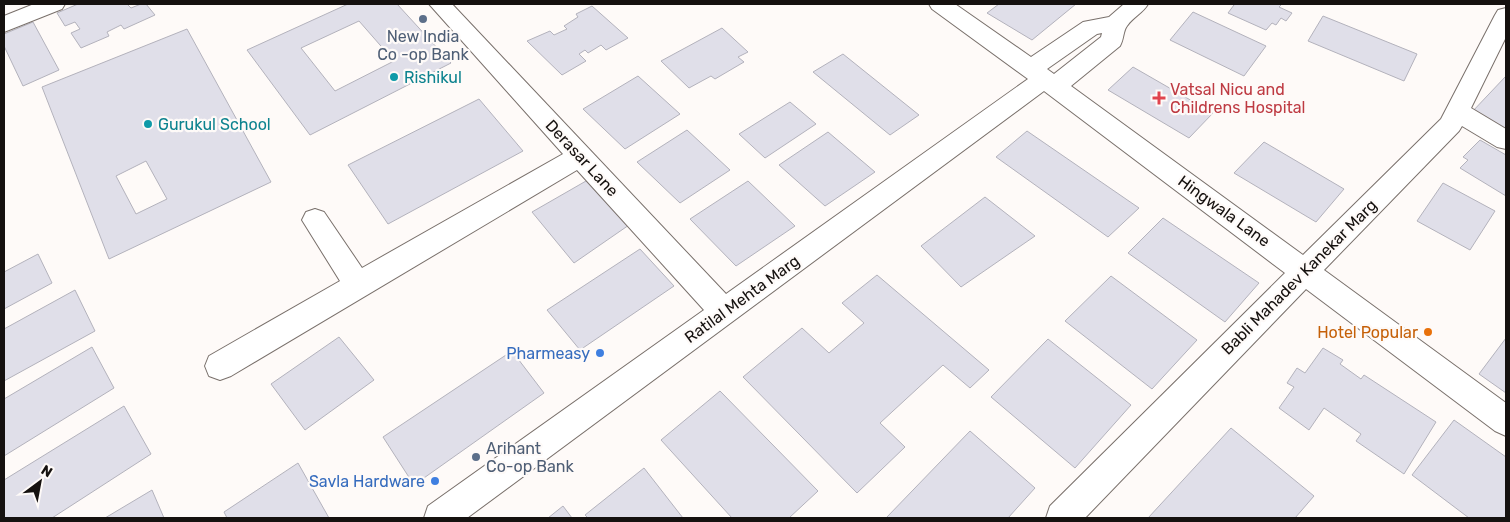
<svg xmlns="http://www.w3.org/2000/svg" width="1510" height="522" font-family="Rubik,sans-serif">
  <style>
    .building { fill: #e0dfe9; stroke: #b3b2bc; fill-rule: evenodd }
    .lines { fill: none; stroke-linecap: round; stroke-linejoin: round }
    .minor-casing { stroke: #79706b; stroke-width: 2 }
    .minor { fill: #fff; fill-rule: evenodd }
    .service-dot { fill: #5c6f8a; stroke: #fefaf8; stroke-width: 2 }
    .culture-dot { fill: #0f9aa8; stroke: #fefaf8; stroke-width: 2 }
    .health-dot { fill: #e0444e; stroke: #fefaf8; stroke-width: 2 }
    .food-dot { fill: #e8710a; stroke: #fefaf8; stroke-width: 2 }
    .shop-dot { fill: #3f7fe0; stroke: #fefaf8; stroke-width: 2 }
    .labels { text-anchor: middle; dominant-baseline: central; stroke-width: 4.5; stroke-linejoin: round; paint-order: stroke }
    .service-label { font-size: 16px; fill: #4e5e75; stroke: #fefaf8 }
    .culture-label { font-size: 16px; fill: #0d838f; stroke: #fefaf8; text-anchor: start }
    .health-label { font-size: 16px; fill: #be3a42; stroke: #fefaf8; text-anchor: start }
    .street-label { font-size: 16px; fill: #15110f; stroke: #fefaf8 }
    .food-label { font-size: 16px; fill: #c56008; stroke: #fefaf8; text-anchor: end }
    .shop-label { font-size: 16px; fill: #366cbe; stroke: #fefaf8; text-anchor: end }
  </style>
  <rect width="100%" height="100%" fill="#fefaf8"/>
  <path class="building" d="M78 4H127L131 8 141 4H146L155 15 124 29 121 25 107 32 109 36 81 48 71 33 80 29 75 22 65 26 57 13Z
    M348 4H397L451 63 310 135 247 50ZM359 21 394 61 335 91 301 48Z
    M999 4H1076L1032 40 987 13Z
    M1231 4H1282L1279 7 1292 13 1286 21 1281 18 1276 25 1272 23 1266 30 1228 13 1234 5Z
    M592 6 628 38 606 50 601 45 588 53 585 50 579 54 586 61 562 75 527 41 550 31 554 35 567 29 564 26 578 17 576 14Z
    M1193 12 1266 46 1244 76 1170 40Z
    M1323 16 1417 54 1404 81 1308 41Z
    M33 22 59 70 23 86 4 46V34Z
    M722 28 748 52 738 57 744 62 715 79 711 76 689 88 661 61Z
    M187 29 271 182 109 259 42 87ZM146 161 167 199 136 214 116 176Z
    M843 54 919 115 890 135 813 72Z
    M1133 67 1213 113 1189 138 1108 90Z
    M638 76 680 114 625 149 583 109Z
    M1506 76V133L1471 113Z
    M479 99 523 151 388 224 348 165Z
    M790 102 816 124 765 158 739 134Z
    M687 130 730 170 680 203 637 162Z
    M1027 131 1139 208 1108 237 996 157Z
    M828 132 875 172 825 206 779 165Z
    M1480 140 1506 155V196L1460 168 1468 160 1463 157Z
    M1264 142 1344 189 1316 222 1234 173Z
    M586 181 629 225 574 263 532 212Z
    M748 181 795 226 736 266 690 219Z
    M1443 183 1495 211 1470 250 1417 221Z
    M985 197 1035 236 961 287 921 246Z
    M1163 218 1259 283 1225 322 1128 253Z
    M640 249 674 286 580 350 547 310Z
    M38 254 52 283 4 309V272Z
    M877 275 989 370 970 388 943 365 880 423 905 447 857 493 743 377 802 328 829 353 864 323 842 303Z
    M1111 276 1197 340 1152 389 1065 321Z
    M75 290 95 331 4 381V329Z
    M339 337 374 380 305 430 271 384Z
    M1506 338V393L1479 374Z
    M1048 339 1131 405 1075 468 991 397Z
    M92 347 114 388 4 456V399Z
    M1323 348 1343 360 1340 364 1361 379 1364 375 1436 422 1404 474 1356 441 1361 434 1324 408 1309 430 1279 408 1294 387 1287 383 1297 368 1305 373Z
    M512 351 544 393 414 485 383 437Z
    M720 391 818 491 789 518H732L661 440Z
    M124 406 151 454 52 518H4V480Z
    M1454 420 1506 457V518H1469L1412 475Z
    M1231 428 1314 496 1295 518H1148Z
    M970 431 1035 488 1008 518H886Z
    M298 463 329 518H227L224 512Z
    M644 468 683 518H588L585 515Z
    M152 490 164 518H105Z
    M563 506 572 518H548Z"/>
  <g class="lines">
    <defs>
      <path id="minor" d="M34 4H65L62 9 4 32V16Z
        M429 4H452L726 294 1028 79 932 9 929 4H955L1031 57 1083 22 1109 17 1124 4H1148C1143 13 1133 17 1127 26 1123 31 1124 39 1120 46L1071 86 1303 255 1441 119 1495 15 1498 10 1506 8V37L1471 108 1506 129V149L1497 147 1462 126 1459 131 1324 270 1506 403V436L1495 431 1306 289 1085 518H1046L1050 506 1285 273 1044 91 467 518H424L428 506 704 310 577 170 231 376 220 380 209 376 205 366 209 356 340 281 302 220 306 212 315 209 324 212 362 268 563 154ZM1102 33 1101 37 1054 74 1047 69 1097 34Z"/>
    </defs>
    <use href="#minor" class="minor-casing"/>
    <use href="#minor" class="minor"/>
  </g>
  <g class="service-dot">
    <circle cx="423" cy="19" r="5"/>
    <circle cx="476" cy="457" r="5"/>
  </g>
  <g class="culture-dot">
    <circle cx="394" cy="77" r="5"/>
    <circle cx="148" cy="124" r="5"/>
  </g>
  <path class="health-dot" d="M1156.5 90.5h5v5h5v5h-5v5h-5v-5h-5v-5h5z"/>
  <circle class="food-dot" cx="1428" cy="332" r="5"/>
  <g class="shop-dot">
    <circle cx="600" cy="353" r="5"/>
    <circle cx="435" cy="481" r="5"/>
  </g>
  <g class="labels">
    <g class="service-label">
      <text x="423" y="36">New India<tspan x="423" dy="18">Co -op Bank</tspan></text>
      <text x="486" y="448" text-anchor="start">Arihant<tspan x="486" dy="18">Co-op Bank</tspan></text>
    </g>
    <g class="culture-label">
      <text x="404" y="77">Rishikul</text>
      <text x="158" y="124">Gurukul School</text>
    </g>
    <g class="health-label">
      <text x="1170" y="89">Vatsal Nicu and<tspan x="1170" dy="18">Childrens Hospital</tspan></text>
    </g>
    <g class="street-label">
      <text transform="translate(582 158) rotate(47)">Derasar Lane</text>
      <text transform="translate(1224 211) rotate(36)">Hingwala Lane</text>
      <text transform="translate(1299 277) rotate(-45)">Babli Mahadev Kanekar Marg</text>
      <text transform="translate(742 299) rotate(-36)">Ratilal Mehta Marg</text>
    </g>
    <g class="food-label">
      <text x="1418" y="332">Hotel Popular</text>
    </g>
    <g class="shop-label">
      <text x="590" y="353">Pharmeasy</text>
      <text x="425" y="481">Savla Hardware</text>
    </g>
  </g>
  <rect width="1510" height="522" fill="none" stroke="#15110f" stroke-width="10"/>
  <g transform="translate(40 482) rotate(32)" stroke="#fefaf8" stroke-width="4" paint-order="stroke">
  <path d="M0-4L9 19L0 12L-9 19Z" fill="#15110f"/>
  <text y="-8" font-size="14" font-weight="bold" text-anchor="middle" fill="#15110f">N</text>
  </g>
</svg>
